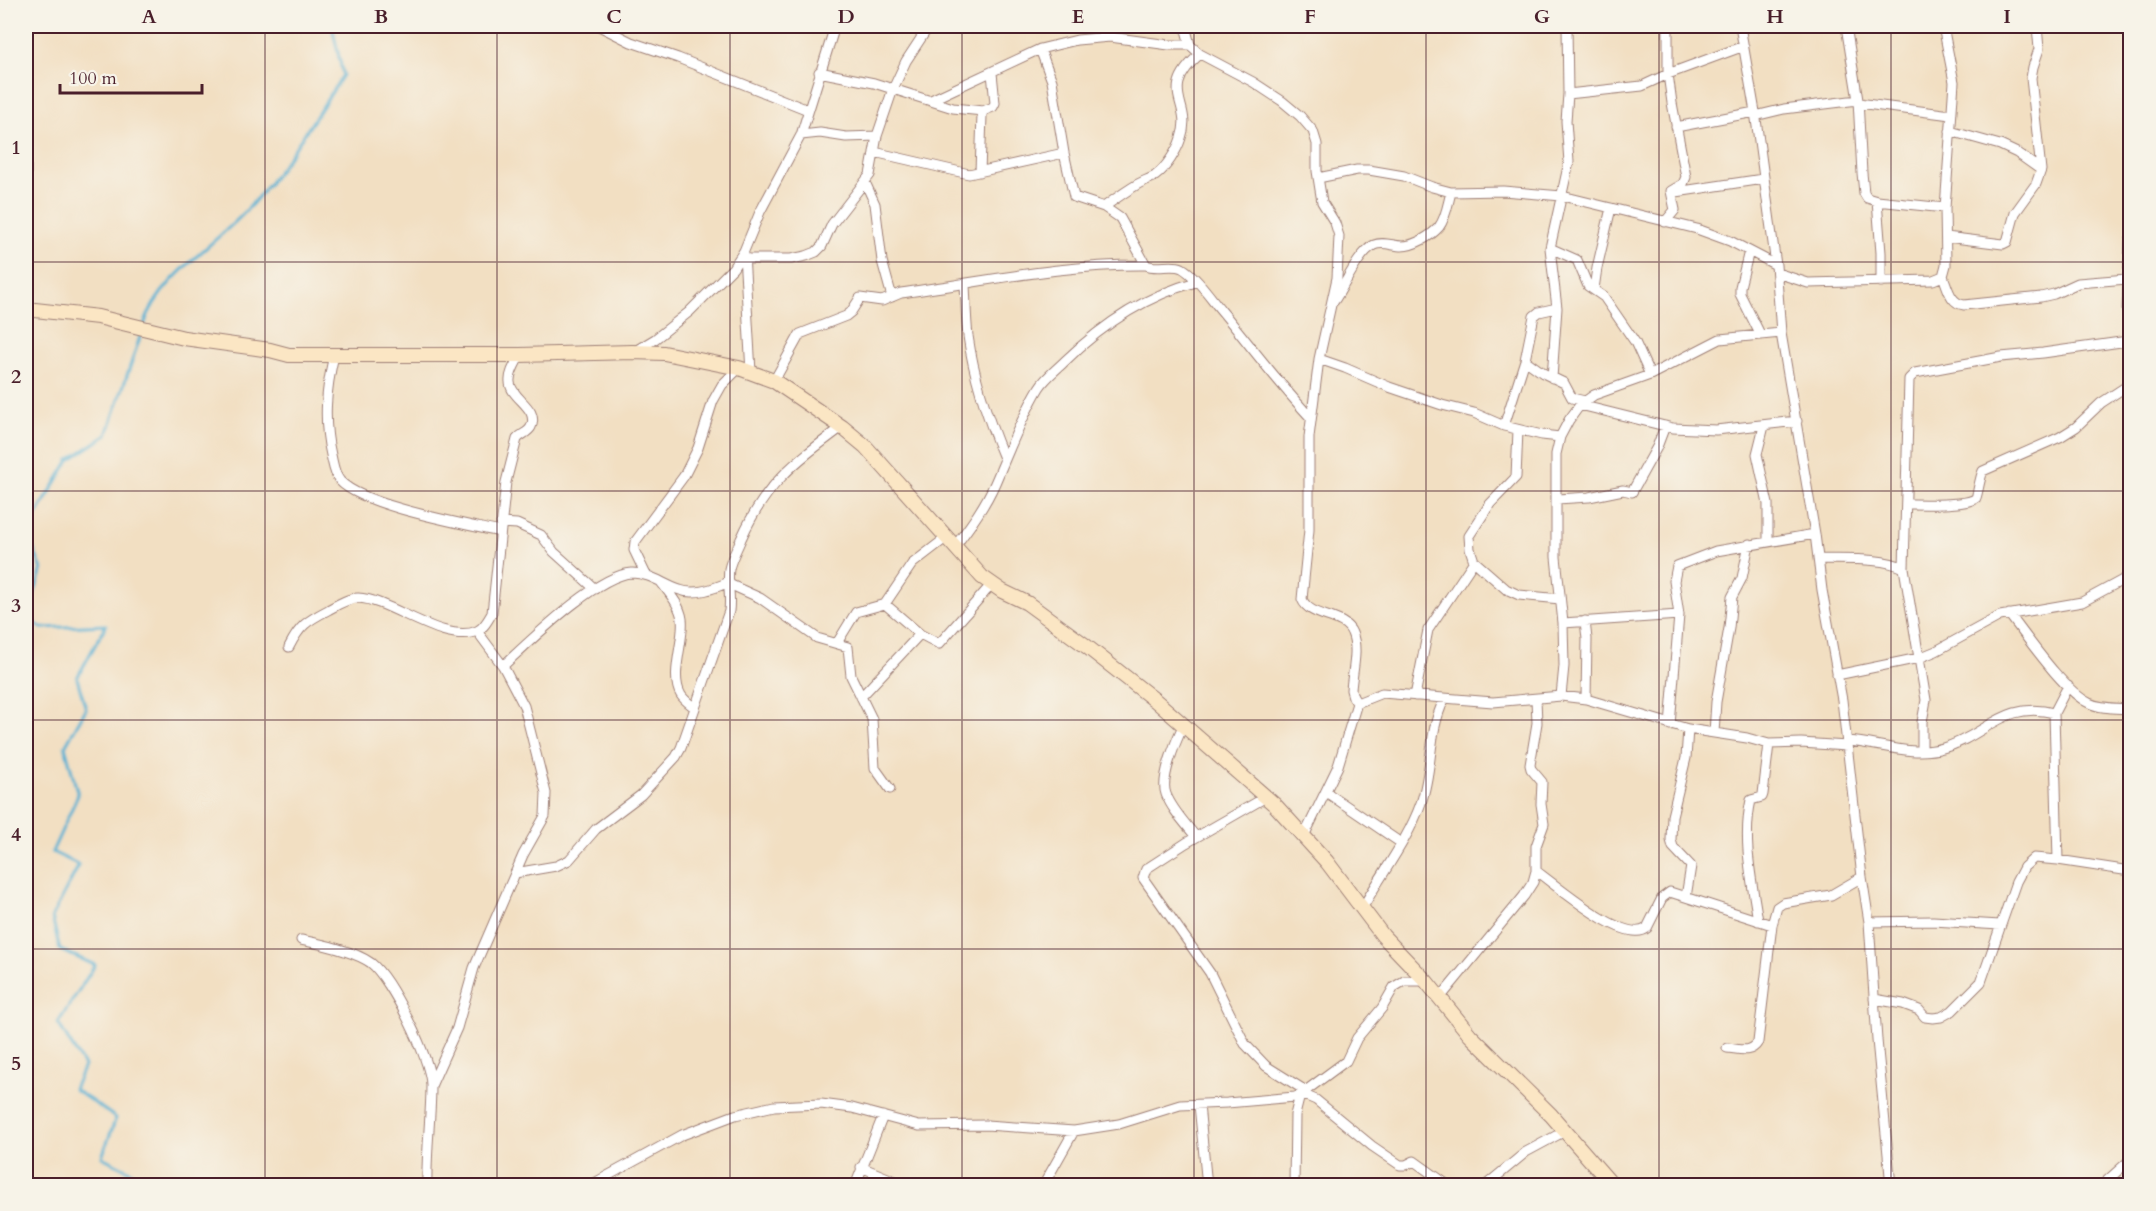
<svg xmlns="http://www.w3.org/2000/svg" width="2156" height="1211" font-family="Cardo,serif">
  <style>
    .lines { fill: none; stroke-linecap: round; stroke-linejoin: round }
    .stream { stroke: #56b0d3; stroke-width: 3 }
    .street-casing { stroke: #9e7f76; stroke-width: 11 }
    .secondary-casing { stroke: #9e7f76; stroke-width: 16 }
    .street { stroke: #fff; stroke-width: 9 }
    .secondary { stroke: #fbe6c4; stroke-width: 14 }
    .grid { fill: none; stroke: #4a1f2b; stroke-width: 1.5; stroke-opacity: 0.55 }
    .neatline { fill: none; stroke: #4a1f2b; stroke-width: 2 }
    .grid-label { font-size: 20px; text-anchor: middle; font-weight: bold; fill: #4a1f2b }
  </style>
  <rect width="100%" height="100%" fill="#f7f3e8"/>
  <filter id="ink" filterUnits="userSpaceOnUse"><feTurbulence type="fractalNoise" baseFrequency=".0167" numOctaves="2"/><feDisplacementMap in="SourceGraphic" scale="12" xChannelSelector="R" yChannelSelector="G"/><feConvolveMatrix kernelMatrix="1 2 1 2 8 2 1 2 1" color-interpolation-filters="sRGB"/></filter>
  <filter id="wash" filterUnits="userSpaceOnUse"><feTurbulence type="fractalNoise" baseFrequency=".008" numOctaves="4" result="noise"/><feDisplacementMap in="SourceGraphic" scale="24" xChannelSelector="R" yChannelSelector="G"/><feGaussianBlur stdDeviation="1.35" result="paint"/><feColorMatrix in="noise" values="0 0 0 0 0 0 0 0 0 0 0 0 0 0 0 0 0 1.4 0 .05"/><feComposite in="paint" operator="in"/></filter>
  <g filter="url(#wash)">
    <rect width="100%" height="100%" fill="#f2dfc2"/>
    <g class="lines">
      <path class="stream" d="M144 325C158 280 213 246 244 213 282 172 312 122 343 75L332 26
        M132 1186V1172L102 1157 116 1118 74 1089 84 1066 58 1023 95 965 60 950 52 917 79 865 52 852 78 795 65 746 86 709 77 678 106 625 42 628 26 618 42 569 26 533 69 460 107 435 142 331"/>
    </g>
  </g>
  <g filter="url(#ink)">
    <g class="lines">
      <defs>
        <path id="street" d="M599 26 631 42 678 58 808 110
          M1185 26 1190 45 1200 54 1253 82 1282 101 1300 116 1313 131 1317 144V171L1322 202 1335 223 1339 236 1337 278 1319 359 1309 437V530L1302 599C1310 619 1344 613 1352 633 1359 649 1352 673 1351 690L1353 697 1357 703
          M1740 26 1755 112 1776 265 1781 333 1815 534 1822 590 1842 700 1862 877 1869 922 1877 1040 1891 1186
          M1846 26 1858 100 1862 173 1864 193 1867 198 1877 201 1945 208
          M1040 49 1052 81 1064 153 1074 197 1104 207 1120 218 1146 265C1157 270 1172 263 1182 268 1195 275 1211 298 1220 309 1250 345 1279 384 1311 418
          M819 72 874 83 953 108 983 111
          M1568 94 1642 86 1668 74 1744 46
          M931 100 1040 49 1077 40 1110 37 1169 45H1190
          M1858 103 1951 115
          M1755 116 1784 109 1858 100
          M1676 127 1755 112
          M1950 131 2000 145 2017 153 2041 170
          M801 135 820 133 846 137 877 136
          M874 152 969 174 1064 153
          M26 161V197
          M980 172 982 115 983 111 993 107 995 103 992 73
          M1318 178 1357 170H1369L1404 176 1432 187 1451 192 1503 191 1562 196 1697 229 1730 241 1776 265
          M865 182 875 204 882 261 892 297
          M1676 192 1763 179
          M1877 201 1881 253V282
          M1104 207C1115 199 1126 191 1138 184 1143 181 1150 179 1155 176 1166 168 1177 151 1181 138 1194 102 1156 93 1200 54
          M1665 222 1675 210 1671 191 1683 184 1686 177 1672 103 1668 74V26
          M1946 237 2003 244 2007 242 2015 213 2036 184 2041 170 2031 78 2033 67 2039 49 2037 26
          M2130 241 2127 309 2130 353
          M1550 248 1577 260 1588 286 1604 297 1635 342 1650 375
          M1749 251 1740 287V294L1760 334
          M744 254 751 372
          M744 259H791L806 256 816 252 822 246 832 224 870 175 877 136 893 89 906 61 929 26
          M1777 273 1808 283 1933 280 1943 276 1946 265 1945 208 1954 82 1943 26
          M1943 276C1948 288 1950 303 1964 305L2041 297 2054 294 2078 283 2127 279
          M965 285C966 302 966 319 968 336 974 378 988 420 1004 458
          M1594 289 1597 268 1611 208
          M1334 301C1344 287 1359 252 1374 245 1383 241 1393 246 1402 246 1414 246 1431 236 1439 227 1446 218 1448 203 1451 192
          M635 351 655 339 689 312 733 268 744 251 760 212 801 135 835 26
          M334 355C326 389 323 421 331 455 333 463 334 474 340 481 363 506 465 524 500 532
          M1319 359 1345 368 1389 387 1442 405 1474 413 1504 426 1542 435 1560 437
          M1525 360 1543 373 1564 383 1572 398 1585 401
          M1552 378 1557 308 1550 248 1569 162 1566 121 1568 94 1567 26
          M774 381 800 334 846 316 851 312 860 298 882 301 901 293C982 282 1064 264 1146 265
          M1580 405 1673 428 1716 430 1797 421
          M1504 426 1525 360 1534 316 1539 312 1557 308
          M1764 426 1757 454 1768 504V541
          M1518 430 1516 477 1490 504 1469 536 1470 549 1474 561 1506 589 1519 595 1560 599
          M1557 499 1589 497 1623 490 1632 492 1657 447 1665 426
          M1906 504C1919 504 1967 506 1976 498 1977 497 1980 477 1983 471L2060 437 2076 427 2101 403 2130 384
          M501 523 517 524 541 535 554 552 595 589
          M956 545C970 526 985 506 995 483 1009 451 1021 418 1039 388 1045 378 1056 370 1065 361 1102 325 1145 296 1196 282
          M1818 559C1843 560 1883 557 1904 568L1926 700 1922 722V751
          M1904 568 1909 379 1915 373 2001 357 2043 353 2128 341
          M646 575 634 550 635 542 684 476 698 448 713 401 722 385 739 368
          M661 582C669 593 680 605 682 619 685 640 669 675 681 695 684 700 690 704 695 708
          M729 584 760 598 817 638 848 647 851 676 872 719 875 768 890 789
          M885 604 920 634 939 644 992 584
          M2009 614C2027 637 2064 691 2089 703 2101 709 2118 708 2130 709
          M1585 621 1587 639 1586 699
          M1563 623 1679 615
          M837 643 856 612 885 604 912 564 947 537
          M289 647C300 625 307 621 328 610 337 605 348 598 358 598 390 599 444 645 477 631 484 628 488 620 492 613L506 482 517 439C521 434 528 433 531 427 540 408 510 398 510 382 509 373 516 363 520 355
          M503 666C529 642 598 574 632 573 650 573 664 585 680 590 695 596 715 588 729 582
          M1837 675 1919 658 1936 651 2000 616 2082 602 2130 576
          M1415 696 1428 630 1474 561
          M1561 696 1564 666 1563 623 1556 557V454L1560 437 1569 420 1580 405 1594 395 1650 375 1720 339 1781 333
          M861 697 920 634
          M1670 725 1679 615 1674 581 1677 566 1716 551 1815 534
          M1183 726C1176 741 1160 779 1166 794 1172 810 1186 824 1196 837
          M1714 733 1716 702 1729 628 1732 597 1742 578 1749 544
          M1847 741C1879 743 1911 757 1943 748 1986 736 2004 700 2054 713
          M1326 792 1401 843
          M1266 797 1186 843 1146 869 1143 878 1210 973 1245 1044 1266 1066 1306 1091
          M1304 836 1338 766 1357 703 1382 693 1493 702 1561 696 1586 699 1688 729 1747 738 1769 744 1801 743 1847 746
          M2058 860 2054 713 2068 686
          M1536 871C1555 884 1625 946 1647 928L1662 898 1670 892 1772 925
          M515 873 556 866 569 860 596 829 641 795 676 757 681 748 729 611C731 595 727 583 729 569 731 559 737 549 741 539 766 483 794 463 842 427
          M1686 897 1691 866 1673 847 1671 840 1672 816 1686 758 1688 729
          M1363 907C1382 873 1408 840 1421 803 1433 769 1428 732 1444 700
          M1758 921C1752 881 1742 840 1751 800L1762 797 1763 794 1769 744
          M1869 922 1933 921 2000 925
          M301 940C321 944 355 951 371 963 391 979 431 1059 431 1085 431 1118 426 1152 427 1186
          M1440 998 1524 896 1533 882 1536 871V846L1544 824 1541 804 1542 782 1531 769 1530 765 1537 723 1536 699
          M1874 999 1903 1004 1919 1010 1925 1017 1933 1018 1941 1017 1952 1011 1981 982 2016 882 2024 867 2034 858 2058 860 2130 871
          M1727 1048C1739 1049 1751 1054 1758 1042L1772 925 1777 907 1783 903 1831 895 1862 877
          M431 1086 457 1028 474 968 523 855 545 816 546 793 524 706 503 666 477 631
          M1199 1105 1207 1186
          M861 1167 907 1186
          M589 1186 682 1135 735 1115 774 1106 821 1104 852 1108 919 1126 986 1125 1074 1131 1119 1124 1180 1105 1227 1103 1295 1097 1300 1095 1346 1061 1357 1038 1382 1008 1394 987 1404 981H1426
          M855 1186 883 1116
          M1043 1186 1074 1131
          M1294 1186 1295 1115 1300 1095 1309 1097 1316 1100 1372 1146 1400 1165H1406L1414 1161 1449 1186
          M1485 1186 1526 1152 1565 1131
          M2101 1186 2130 1160"/>
        <path id="secondary" d="M26 309 98 317 184 338 270 350 289 355H520L632 352 664 353 739 368 774 381 842 427 865 446 982 577 1002 591 1027 603 1086 646 1156 701 1275 805 1327 862 1383 936 1426 981 1470 1035 1551 1115 1613 1186"/>
      </defs>
      <use href="#street" class="street-casing"/>
      <use href="#secondary" class="secondary-casing"/>
      <use href="#street" class="street"/>
      <use href="#secondary" class="secondary"/>
    </g>
  </g>
  <path class="grid" d="M265 26V1186M497 26V1186M730 26V1186M962 26V1186M1194 26V1186M1426 26V1186M1659 26V1186M1891 26V1186M26 262H2130M26 491H2130M26 720H2130M26 949H2130"/>
  <rect width="2156" height="1211" fill="none" stroke="#f7f3e8" stroke-width="66"/>
  <path d="M60 84v9h142v-9" fill="none" stroke="#4a1f2b" stroke-width="3"/>
  <text x="69" y="84" font-size="18" fill="#4a1f2b" stroke="#f7f3e8" stroke-width="4.5" paint-order="stroke">100 m</text>
  <rect x="33" y="33" width="2090" height="1145" class="neatline"/>
  <g class="grid-label">
    <text x="149" y="23">A</text>
    <text x="381" y="23">B</text>
    <text x="614" y="23">C</text>
    <text x="846" y="23">D</text>
    <text x="1078" y="23">E</text>
    <text x="1310" y="23">F</text>
    <text x="1542" y="23">G</text>
    <text x="1775" y="23">H</text>
    <text x="2007" y="23">I</text>
    <text x="16" y="154">1</text>
    <text x="16" y="383">2</text>
    <text x="16" y="612">3</text>
    <text x="16" y="841">4</text>
    <text x="16" y="1070">5</text>
  </g>
</svg>
